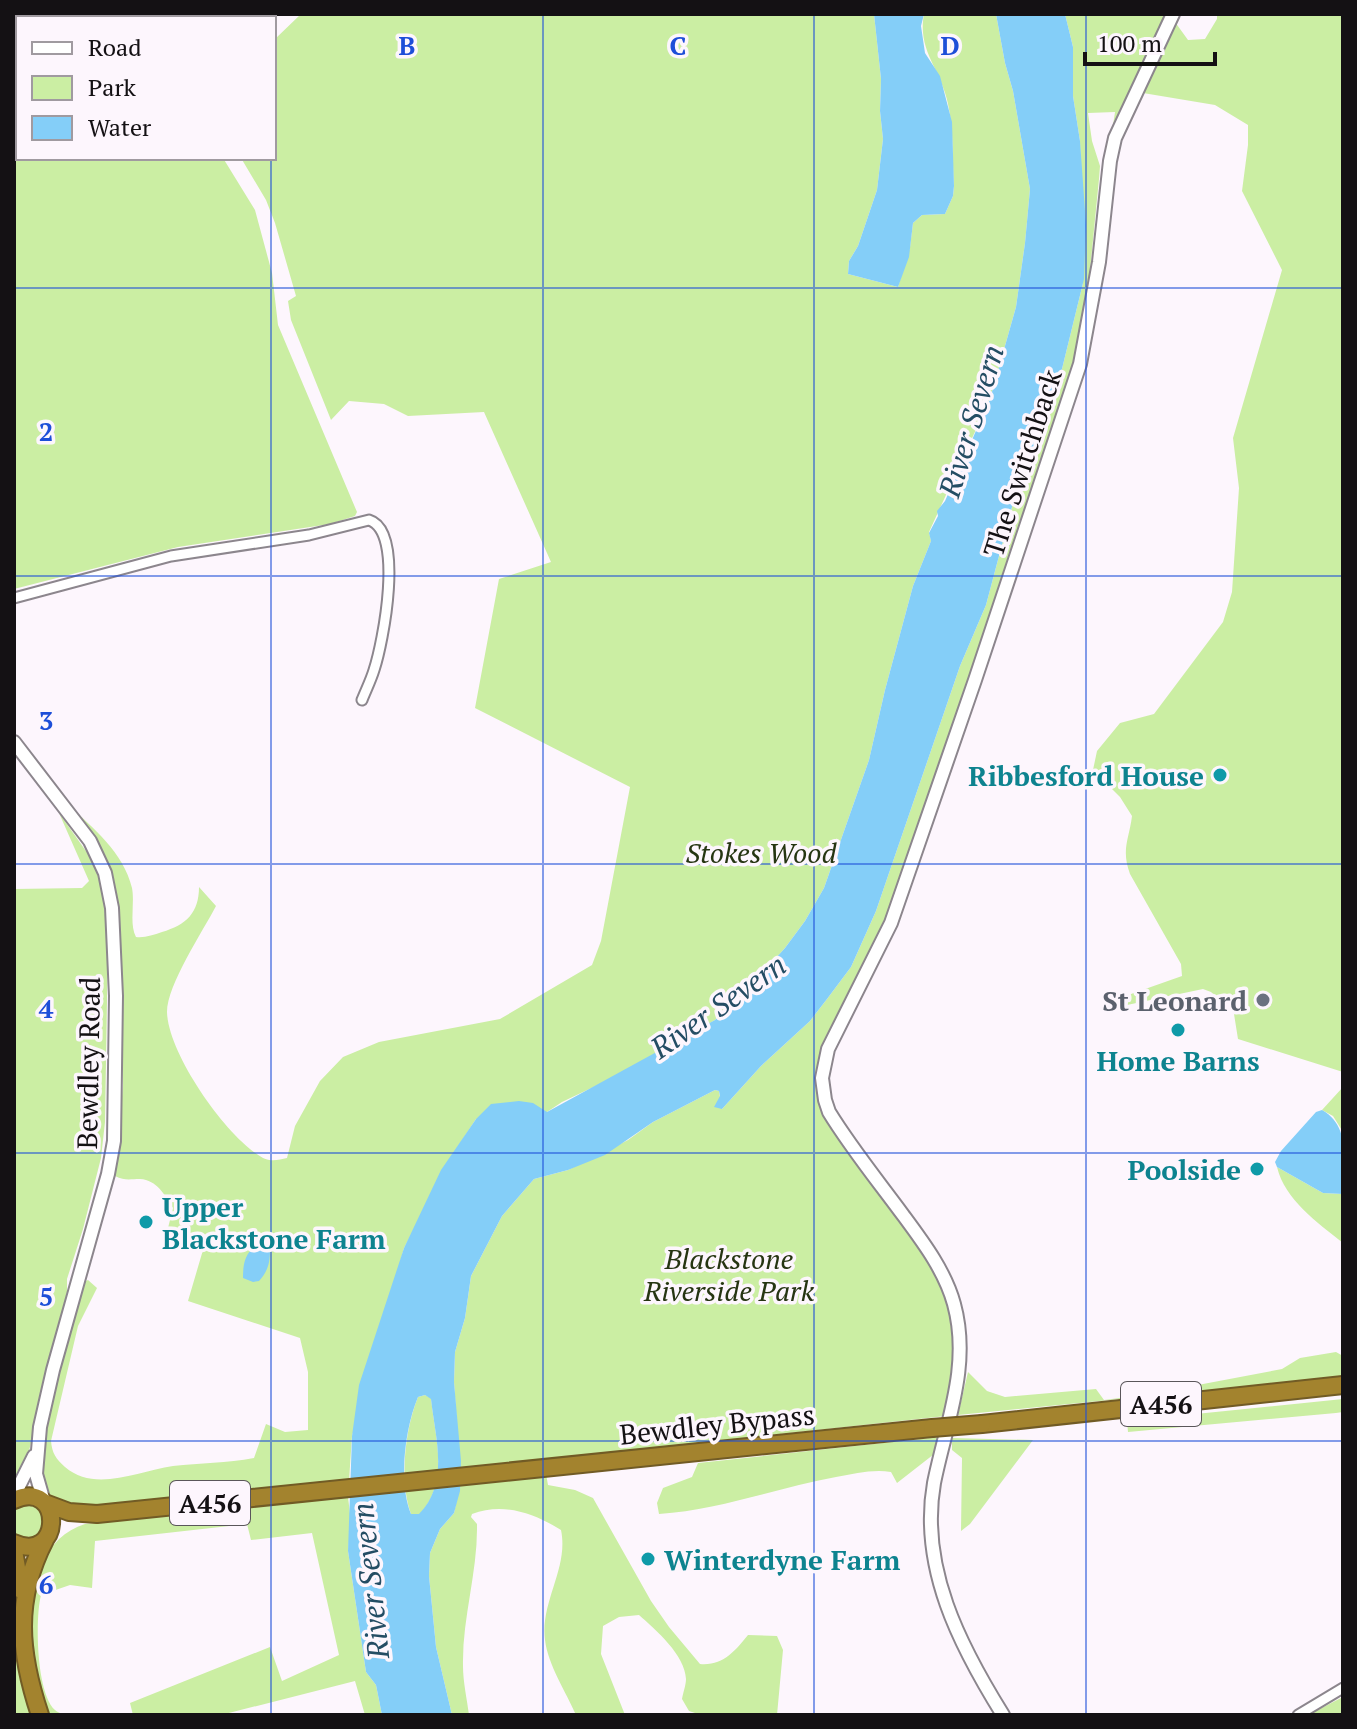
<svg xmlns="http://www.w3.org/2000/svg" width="1357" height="1729" font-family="'PT Serif',serif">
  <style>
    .green { fill: #cbeea3 }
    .water { fill: #84cef8; fill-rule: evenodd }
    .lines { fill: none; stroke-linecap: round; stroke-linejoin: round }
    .street-casing { stroke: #8c868d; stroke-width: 13 }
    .secondary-casing { stroke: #8c868d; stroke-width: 16 }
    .highway-casing { stroke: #715b25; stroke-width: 20 }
    .street { stroke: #fff; stroke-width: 9 }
    .secondary { stroke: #fff; stroke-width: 12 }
    .highway { stroke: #a3832e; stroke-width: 16 }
    .highway-bridge-casing { stroke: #715b25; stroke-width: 20; stroke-linecap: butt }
    .highway-bridge { stroke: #a3832e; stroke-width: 16 }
    .grid { fill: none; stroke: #1d4ed8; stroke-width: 2; stroke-opacity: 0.55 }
    .culture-dot { fill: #0f9aa8; stroke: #fdf6fd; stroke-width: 3 }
    .worship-dot { fill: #6b7280; stroke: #fdf6fd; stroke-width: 3 }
    .labels { text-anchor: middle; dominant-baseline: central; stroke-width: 7; stroke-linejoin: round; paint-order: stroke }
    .shield { fill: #fdf6fd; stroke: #5a565a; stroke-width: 2 }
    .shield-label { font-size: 26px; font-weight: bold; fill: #141114 }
    .street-label { font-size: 28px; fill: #141114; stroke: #fdf6fd }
    .culture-label { font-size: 28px; font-weight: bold; fill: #0d838f; stroke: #fdf6fd; text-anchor: end }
    .park-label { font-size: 28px; font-style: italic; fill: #263512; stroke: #fdf6fd }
    .worship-label { font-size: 28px; font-weight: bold; fill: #5b616d; stroke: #fdf6fd; text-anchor: end }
    .water-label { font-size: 30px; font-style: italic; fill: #244d64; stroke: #fdf6fd }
    .grid-label { font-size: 26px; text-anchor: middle; font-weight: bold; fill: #1d4ed8; stroke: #fdf6fd; stroke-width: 7; stroke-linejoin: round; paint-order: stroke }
  </style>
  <rect width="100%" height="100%" fill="#fdf6fd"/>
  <path class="green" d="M301 14H874L881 79 880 111 883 139 877 190 858 246 849 261 848 274 898 287 910 247 913 223 922 215 945 214 953 196 954 186C952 158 954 131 948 104 941 69 917 51 924 14H996L1005 63 1013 91 1030 189 1025 243 1016 307 990 399 929 532 931 541 913 586 885 690 869 760 824 888 805 921 785 948 736 1002 715 1020 678 1042 604 1082 562 1102 547 1112 476 1119 451 1157 404 1248 352 1436 349 1481 81 1508 49 1497 40 1480 44 1436 52 1394 82 1283 88 1280 97 1288 78 1326 51 1441C52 1453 56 1459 65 1467 95 1493 138 1471 173 1466 200 1463 227 1463 254 1458L266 1424 285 1432 308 1430V1372L300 1338 188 1301 203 1250 165 1240 173 1208C165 1195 157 1180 140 1179 130 1179 125 1181 115 1176L123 1085 120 929 113 879 106 860 68 804C93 829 123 851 132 888 135 903 129 924 136 937 145 938 153 935 162 932 186 925 199 913 199 887L216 906C203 931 167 985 167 1012 168 1054 227 1138 263 1158 271 1162 279 1160 287 1158L295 1126 320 1081 343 1057 379 1042 500 1019 592 965 601 941 630 787 475 708 499 579 551 562 484 412 408 416 384 404 349 401 331 420 291 320 288 301 296 296 275 223 266 200 241 158H274V40Z
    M1065 14H1169L1111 139 1115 112 1088 113 1092 141 1100 166 1099 179 1086 311 1075 362 891 914 818 1060 833 1126 934 1271 952 1317 955 1367 946 1416 460 1469 454 1382 455 1352 465 1318 471 1276 502 1216 534 1179 568 1170 628 1140 653 1122 715 1090 719 1091 722 1109 761 1066 810 1021 827 999 851 967 876 911 960 666 986 605 1017 488 1036 450 1061 373 1083 283 1080 141 1073 96V47Z
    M1217 14H1343V1072L1238 1039 1234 1014 1211 992 1203 989 1127 1005 1131 994 1182 976 1181 964 1130 874C1121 849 1129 840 1132 816L1120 797 1093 770 1097 751 1120 723 1154 714 1223 622 1232 592 1239 488 1233 438 1282 270 1242 191 1248 145V125L1215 105 1143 93 1175 22 1188 40 1205 39 1217 19Z
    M14 73H18V158H223L255 210 272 273 278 325 357 512 355 516 330 524 178 547 14 589Z
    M59 813 93 861 101 881 108 940 105 1122 101 1158 83 1229 67 1279V1292L29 1451 14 1487V889L82 888 89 881Z
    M1343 1087V1132L1333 1116 1322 1110Z
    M1277 1167 1323 1193 1343 1194V1243C1317 1222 1285 1200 1277 1167Z
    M1336 1352 1343 1356V1377L958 1415 968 1372 987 1391 1005 1397 1096 1389 1104 1400 1150 1394 1282 1369 1300 1358Z
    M425 1395 431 1398C435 1439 450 1480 420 1514H411C399 1481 405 1429 418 1397Z
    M1343 1399V1412L1336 1413 1128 1432 1127 1421Z
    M939 1437 938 1451 897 1483 891 1472C872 1469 855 1474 836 1477 777 1488 719 1510 659 1514L657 1503 663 1488 692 1477 698 1463Z
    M952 1438 1033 1440 970 1524 961 1531 962 1458 952 1450Z
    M542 1474H546L548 1485 575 1490 593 1498 651 1601 669 1627 700 1664C723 1666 735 1651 748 1635L777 1636 783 1650 777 1715H701L689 1711 682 1699C683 1693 686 1685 686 1679 685 1655 656 1630 639 1615L619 1617 603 1626 601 1654 625 1715H576C566 1692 548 1665 545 1640 540 1602 569 1568 561 1530 534 1513 503 1502 472 1514L471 1517 477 1524C478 1572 462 1618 463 1666 463 1682 467 1699 469 1715H452L436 1647 429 1576 430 1553 440 1529 454 1513 460 1485 542 1477Z
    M348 1497 351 1522 348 1551 366 1672 376 1685 382 1715H365L355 1681 221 1715H133L130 1703 270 1647 282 1681 339 1655 312 1533 251 1540 247 1524 95 1541 92 1588 70 1585 41 1595C35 1618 36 1693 55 1710 63 1717 75 1714 85 1715H48C20 1663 16 1545 85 1524Z
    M25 1502 42 1508 47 1526 34 1540 14 1536V1507Z
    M14 1574 16 1621 34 1715H14Z
    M1343 1697V1715H1308L1339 1699Z"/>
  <path class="water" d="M874 14H924L921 26 925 53 940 76 952 122 954 186 953 196 945 214 922 215 913 223 909 257 898 287 848 274 849 261 858 246 877 190 883 139 880 111 881 79Z
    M996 14H1065L1073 47V96L1080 141 1086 225 1084 279 1061 373 1036 450 1017 488 986 605 960 666 876 911 851 967 827 999 810 1021 761 1066 722 1109 714 1107 720 1096 719 1091 715 1090 653 1122 605 1155 568 1170 534 1179 502 1216 471 1276 465 1318 455 1352 454 1382 461 1461 460 1491 454 1513 440 1529 430 1553 429 1576 436 1647 452 1715H382L376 1685 366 1672 348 1551 352 1436 359 1385 404 1248 441 1170 476 1119 491 1104 519 1101 533 1103 547 1112 715 1020 736 1002 785 948 805 921 824 888 869 760 885 690 913 586 931 541 929 533 938 516 937 511 945 501 990 399 1016 307 1025 243 1030 189 1013 91 1005 63ZM425 1395 431 1399C435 1437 450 1483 419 1514H411C398 1482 405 1428 418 1397Z
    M1322 1110C1352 1127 1343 1163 1343 1194L1323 1193 1277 1167 1275 1162 1281 1151 1316 1112Z
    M257 1244 270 1249C270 1263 268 1271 259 1281L253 1282 243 1278C243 1263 245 1254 257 1244Z"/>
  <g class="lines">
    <defs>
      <path id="street" d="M14 598 171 556 309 535 369 520C405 531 383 643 374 670 371 680 366 690 362 700
        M1298 1715 1343 1688"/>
      <path id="secondary" d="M14 742 90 841 105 873 112 908 116 996 114 1141 108 1174 53 1370 40 1427 36 1474 44 1502
        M14 1496 34 1456
        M1003 1715C960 1646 919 1567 934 1483 946 1423 971 1366 954 1304 945 1271 923 1242 903 1215 878 1181 851 1148 829 1112L825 1100 822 1078 828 1049 891 923 975 680 1080 364 1099 262 1110 161 1115 138 1173 14"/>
      <path id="highway" d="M982 1424 1343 1385
        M14 1500C64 1478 63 1565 14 1543
        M45 1503 69 1512 97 1514 932 1428
        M14 1551 21 1590
        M40 1715C19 1652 14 1600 45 1540"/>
    </defs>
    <use href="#street" class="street-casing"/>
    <use href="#secondary" class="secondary-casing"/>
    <use href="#highway" class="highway-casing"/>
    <use href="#street" class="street"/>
    <use href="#secondary" class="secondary"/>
    <use href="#highway" class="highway"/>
    <defs>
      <path id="highway-bridge" d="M932 1428 982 1424"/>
    </defs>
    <use href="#highway-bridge" class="highway-bridge-casing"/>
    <use href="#highway-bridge" class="highway-bridge"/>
  </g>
  <path class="grid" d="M271 14V18M543 14V1715M814 14V1715M1086 14V1715M271 158V1715M14 288H1343M14 576H1343M14 864H1343M14 1153H1343M14 1441H1343"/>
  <g class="culture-dot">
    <circle cx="1220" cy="775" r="8"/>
    <circle cx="1178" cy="1030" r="8"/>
    <circle cx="1257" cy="1169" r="8"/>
    <circle cx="146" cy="1222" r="8"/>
    <circle cx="648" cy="1559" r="8"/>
  </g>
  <circle class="worship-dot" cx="1263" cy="1000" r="8"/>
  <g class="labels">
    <g class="shield">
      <rect x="1121" y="1382" width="80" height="44" rx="6"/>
      <rect x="170" y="1481" width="80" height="44" rx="6"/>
    </g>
    <g class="shield-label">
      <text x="1161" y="1404">A456</text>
      <text x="210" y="1503">A456</text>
    </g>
    <g class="street-label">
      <text transform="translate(1022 463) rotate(-72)">The Switchback</text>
      <text transform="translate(88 1063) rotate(-89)">Bewdley Road</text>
      <text transform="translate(717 1424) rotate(-6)">Bewdley Bypass</text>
    </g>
    <g class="culture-label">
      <text x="1204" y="775">Ribbesford House</text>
      <text x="1178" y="1060" text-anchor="middle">Home Barns</text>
      <text x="1241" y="1169">Poolside</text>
      <text x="162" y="1206" text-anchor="start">Upper<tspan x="162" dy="32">Blackstone Farm</tspan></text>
      <text x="664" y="1559" text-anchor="start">Winterdyne Farm</text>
    </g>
    <g class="park-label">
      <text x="761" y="852">Stokes Wood</text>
      <text x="729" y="1258">Blackstone<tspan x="729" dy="32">Riverside Park</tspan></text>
    </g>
    <g class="worship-label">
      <text x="1247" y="1000">St Leonard</text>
    </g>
    <g class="water-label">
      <text transform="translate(971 421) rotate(-73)">River Severn</text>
      <text transform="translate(718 1006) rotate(-35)">River Severn</text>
      <text transform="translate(370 1581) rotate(-96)">River Severn</text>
    </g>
  </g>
  <g class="grid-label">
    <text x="407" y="55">B</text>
    <text x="678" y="55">C</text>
    <text x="950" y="55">D</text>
    <text x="46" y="441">2</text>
    <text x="46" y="730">3</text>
    <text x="46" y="1018">4</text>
    <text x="46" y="1306">5</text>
    <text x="46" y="1594">6</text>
  </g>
  <rect width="1357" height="1729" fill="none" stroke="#141114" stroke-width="32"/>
  <rect x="16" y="16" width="260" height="144" fill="#fdf6fd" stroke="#a09aa0" stroke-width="2"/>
  <rect x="32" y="42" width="40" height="12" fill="#ffffff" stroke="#a09aa0" stroke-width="2"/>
  <text x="88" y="56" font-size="24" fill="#141114">Road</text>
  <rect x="32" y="76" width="40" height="24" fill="#cbeea3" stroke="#a09aa0" stroke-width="2"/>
  <text x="88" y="96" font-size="24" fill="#141114">Park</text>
  <rect x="32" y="116" width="40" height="24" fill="#84cef8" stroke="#a09aa0" stroke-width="2"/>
  <text x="88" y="136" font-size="24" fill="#141114">Water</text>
  <path d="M1085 52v12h130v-12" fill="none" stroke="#141114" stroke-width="4"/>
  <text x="1097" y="52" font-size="24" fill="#141114" stroke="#fdf6fd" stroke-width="6" paint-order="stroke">100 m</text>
</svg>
